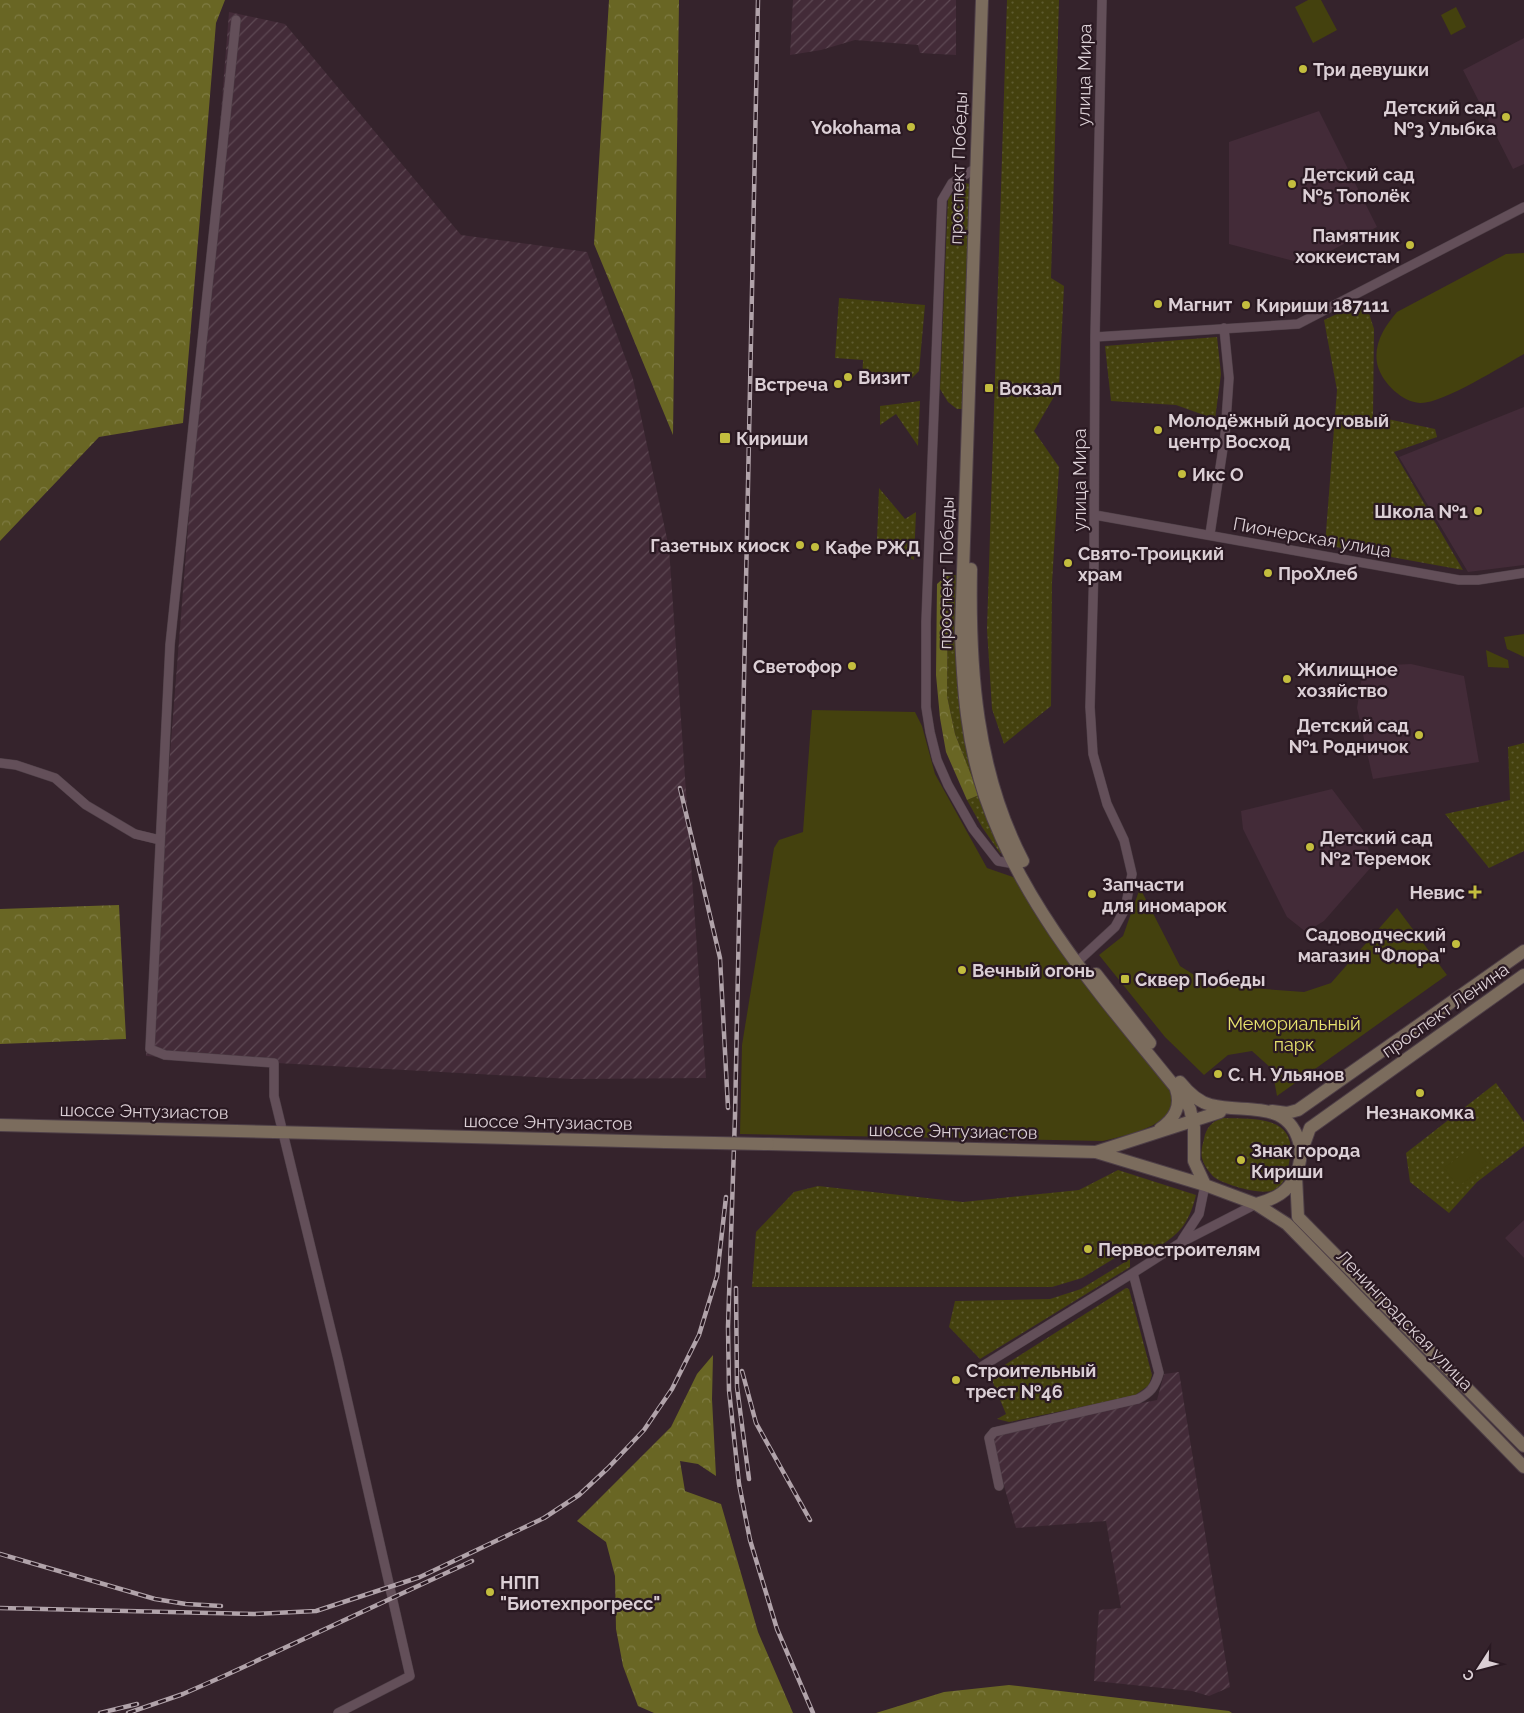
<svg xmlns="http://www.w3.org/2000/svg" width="1524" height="1713" font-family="Raleway,sans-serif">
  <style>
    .built { fill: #432b38 }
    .industrial { fill: url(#industrial-furrows) }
    .grass { fill: url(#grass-dots) }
    .forest { fill: url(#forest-crowns) }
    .park { fill: #44410e }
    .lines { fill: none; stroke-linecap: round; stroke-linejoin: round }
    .minor-casing { stroke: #4e3f47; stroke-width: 10 }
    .secondary-casing { stroke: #4e3f47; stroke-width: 14 }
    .minor { stroke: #634f59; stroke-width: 9 }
    .secondary { stroke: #7b6c5d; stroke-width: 12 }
    .rail-casing { stroke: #b1a3aa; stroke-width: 4.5 }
    .rail { stroke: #2a1922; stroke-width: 2.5; stroke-dasharray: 8; stroke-linecap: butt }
    .secondary-bridge-casing { stroke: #4e3f47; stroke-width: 14; stroke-linecap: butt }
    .secondary-bridge { stroke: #7b6c5d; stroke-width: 12 }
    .poi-dot { fill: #c3bd3e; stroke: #2a1922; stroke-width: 2 }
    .labels { text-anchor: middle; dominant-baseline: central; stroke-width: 4.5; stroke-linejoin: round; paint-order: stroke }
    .poi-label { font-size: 18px; font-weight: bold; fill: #dbcfd5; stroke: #2a1922; text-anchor: start }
    .street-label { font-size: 18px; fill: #dbcfd5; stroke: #2a1922 }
    .park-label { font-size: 18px; fill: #e7e26e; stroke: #2a1922 }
  </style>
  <defs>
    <pattern id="industrial-furrows" width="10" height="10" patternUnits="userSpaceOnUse" patternTransform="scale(1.25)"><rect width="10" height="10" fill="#432b38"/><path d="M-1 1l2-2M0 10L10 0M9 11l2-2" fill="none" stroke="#5e4954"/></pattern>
    <pattern id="grass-dots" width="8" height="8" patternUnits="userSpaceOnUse" patternTransform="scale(1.25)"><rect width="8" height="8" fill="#44410e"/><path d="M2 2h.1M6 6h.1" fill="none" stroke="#5e5b30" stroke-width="1.8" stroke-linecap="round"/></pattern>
    <pattern id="forest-crowns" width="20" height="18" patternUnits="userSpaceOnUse" patternTransform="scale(1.25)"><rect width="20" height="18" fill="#696624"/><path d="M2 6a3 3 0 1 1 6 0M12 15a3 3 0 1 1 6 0" fill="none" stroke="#7e7b43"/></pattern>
  </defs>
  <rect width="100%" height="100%" fill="#35232c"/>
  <path class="built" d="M1524 38V164L1513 169 1463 70Z
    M1319 111 1377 227 1305 264 1229 244V142Z
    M1524 407V565L1468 572 1399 457Z
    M1411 664 1464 676 1479 762 1373 779 1357 708 1362 676 1369 666Z
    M1332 789 1363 830 1373 865 1324 921 1306 932 1287 917 1243 829 1241 811Z
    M1524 1220V1258L1505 1238Z"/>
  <path class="industrial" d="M793 0H956V55L920 53 918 45 855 40 821 50 790 55Z
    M229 12 285 24 461 235 587 252 633 379 669 548 706 1078 572 1079 146 1056Z
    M1179 1372 1230 1687 1209 1696 1192 1691 1094 1681 1099 1610 1121 1608 1106 1521 1016 1528 992 1443 997 1435 1013 1429 1157 1400 1164 1374Z"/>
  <path class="grass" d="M1007 0H1059L1051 278 1064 286 1059 388 1034 431 1059 467 1052 583 1051 706 1004 744 992 709 987 629Z
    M963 183 971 184 964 409H957L948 402 940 389 948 198Z
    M839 298 925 305 919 371 912 378 862 385 863 360 835 358Z
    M1365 301 1374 329 1373 416 1435 429 1437 437 1394 452 1463 570 1325 545 1337 390 1324 320Z
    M1217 337 1221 374 1215 419 1176 405 1111 401 1105 346Z
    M920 401 918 446 896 414 880 425V406Z
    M879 488 905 519 916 512 914 560 877 540Z
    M948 574 961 576 1004 853H1000L982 827 967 800 979 795 955 734 947 696Z
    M1524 743V851L1489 868 1445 814 1510 800 1508 747Z
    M1496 1083 1524 1122V1146L1477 1182 1449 1213 1410 1182 1406 1153Z
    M1223 1118C1255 1119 1300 1115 1289 1163 1287 1173 1285 1183 1276 1189 1264 1197 1225 1185 1214 1177 1210 1173 1205 1167 1203 1161 1200 1154 1202 1147 1204 1139 1206 1128 1212 1121 1223 1118Z
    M1118 1170 1196 1195C1188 1228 1176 1237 1148 1253L1138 1244 1082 1278 1052 1287H752L756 1232 794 1192 818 1186 963 1202 1079 1190Z
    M1130 1259V1267L980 1359 949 1327 955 1301 1050 1299 1081 1289Z
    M1126 1288 1129 1289 1152 1375 1149 1385 1134 1396 1009 1422 997 1419 1006 1414 991 1378 1003 1366Z"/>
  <path class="forest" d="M0 0H225L216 23 183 423 99 437 0 541Z
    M609 0H679L673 435 594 244Z
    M948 574 947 696 955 734 979 795 967 800 946 752 940 718 936 675 937 584Z
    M119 905 126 1039 0 1044V909Z
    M713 1355 712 1399 716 1476 698 1464 680 1461 685 1491 721 1504 758 1632 793 1713H654L638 1706 623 1666 616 1629 615 1576 606 1542 577 1521 671 1427 697 1374Z
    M1009 1685 1229 1711 1232 1713H876L944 1692Z"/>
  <path class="park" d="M1308 0H1321L1337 30 1313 43 1295 7Z
    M1456 7 1466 27 1451 35 1441 15Z
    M1524 253V354C1502 366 1442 404 1420 403 1402 402 1383 383 1378 367 1372 346 1384 327 1397 312L1506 254Z
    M1524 634V657L1507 649 1504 637Z
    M1486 650 1508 660 1509 668 1488 667Z
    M812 710 915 712 922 726 935 774 987 868 1013 877 1021 884 1119 1022C1125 1040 1133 1045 1147 1057 1152 1061 1157 1069 1161 1075 1196 1121 1137 1133 1103 1141L740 1134 742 1045 774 848 779 840 803 832Z
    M1140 888 1180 966 1210 985 1304 992 1331 983 1397 908 1447 975 1277 1096 1272 1069 1252 1051 1228 1055 1204 1075 1165 1037 1099 955 1123 936Z
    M1474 1145 1488 1164 1458 1187 1444 1168Z"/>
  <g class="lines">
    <defs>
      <path id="minor" d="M236 20 170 645 150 1049 165 1055 274 1063V1096L338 1359 410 1676 338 1713
        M976 168 952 183 942 200 926 622V707L930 732 937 760 948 785 973 829 998 861 1015 864
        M1095 337 1298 324 1524 207
        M1095 515 1459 580H1478L1524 573
        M1210 534 1225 435 1229 378 1224 328
        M0 763 16 765 55 778 86 805 135 834 160 840
        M1076 963 1115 927 1125 909 1132 874 1124 840 1107 804 1093 754 1090 707 1094 565 1095 337 1102 0
        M1182 1240 1199 1214 1205 1185
        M981 1367 1133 1273
        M999 1486 989 1438 994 1432 1138 1399C1150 1393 1155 1387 1159 1373L1133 1273 1180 1243 1256 1204"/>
      <path id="secondary" d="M982 0 961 632C963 688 967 743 985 796 1024 912 1109 1004 1184 1098L1190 1109 1194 1127V1161L1205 1185 1256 1204 1287 1224 1524 1467
        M971 569C969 669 976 771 1023 861
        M1096 974 1150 1043
        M1180 1082C1188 1092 1198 1102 1211 1105 1245 1114 1290 1098 1300 1146 1302 1159 1298 1176 1289 1186 1281 1196 1268 1201 1256 1204
        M1272 1111 1287 1113 1298 1110 1524 951
        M0 1125 665 1142
        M1160 1129C1174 1119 1182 1107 1176 1089
        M768 1144 1096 1152 1205 1185
        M1096 1152 1220 1112
        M1301 1153 1310 1128 1524 975
        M1296 1176 1298 1217 1524 1446"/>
    </defs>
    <use href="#minor" class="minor-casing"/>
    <use href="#secondary" class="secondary-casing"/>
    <use href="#minor" class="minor"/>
    <use href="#secondary" class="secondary"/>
    <defs>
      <path id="rail" d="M758 0 735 1116 728 1327 729 1390 739 1484 750 1540 777 1629 813 1713
        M680 788 720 958 728 1108
        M736 1288 737 1387 749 1479
        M742 1371 756 1423 810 1520
        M0 1554 155 1599 186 1604 221 1606
        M0 1608 254 1614 316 1611 420 1577 544 1518 579 1495 608 1468 644 1430 672 1389 699 1335 717 1276 726 1197
        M100 1713 137 1704
        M128 1713 183 1694 224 1676 472 1561"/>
    </defs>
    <use href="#rail" class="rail-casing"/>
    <use href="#rail" class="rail"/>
    <defs>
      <path id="secondary-bridge" d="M665 1142 768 1144"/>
    </defs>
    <use href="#secondary-bridge" class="secondary-bridge-casing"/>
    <use href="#secondary-bridge" class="secondary-bridge"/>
  </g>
  <g class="poi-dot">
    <circle cx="1303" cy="69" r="5"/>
    <circle cx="1506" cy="117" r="5"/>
    <circle cx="911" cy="127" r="5"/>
    <circle cx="1292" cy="184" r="5"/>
    <circle cx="1410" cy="245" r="5"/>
    <circle cx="1158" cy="304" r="5"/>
    <circle cx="1246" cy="305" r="5"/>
    <circle cx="848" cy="377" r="5"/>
    <circle cx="838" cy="384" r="5"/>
    <rect x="984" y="383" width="10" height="10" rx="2.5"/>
    <circle cx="1158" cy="430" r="5"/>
    <rect x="719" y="432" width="12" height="12" rx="2.5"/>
    <circle cx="1182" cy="474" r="5"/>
    <circle cx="1478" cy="511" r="5"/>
    <circle cx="800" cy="545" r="5"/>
    <circle cx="815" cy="547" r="5"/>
    <circle cx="1068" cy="563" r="5"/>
    <circle cx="1268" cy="573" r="5"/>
    <circle cx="852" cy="666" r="5"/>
    <circle cx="1287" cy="679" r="5"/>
    <circle cx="1419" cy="735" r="5"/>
    <circle cx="1310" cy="847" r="5"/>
    <path d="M1472.5 884.5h5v5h5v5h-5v5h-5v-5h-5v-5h5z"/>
    <circle cx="1092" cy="894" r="5"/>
    <circle cx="1456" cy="944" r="5"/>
    <circle cx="962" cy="970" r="5"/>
    <rect x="1120" y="974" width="10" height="10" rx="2.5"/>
    <circle cx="1218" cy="1074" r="5"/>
    <circle cx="1420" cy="1093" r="5"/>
    <circle cx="1241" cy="1160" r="5"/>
    <circle cx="1088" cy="1249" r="5"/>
    <circle cx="956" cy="1380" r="5"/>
    <circle cx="490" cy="1592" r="5"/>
  </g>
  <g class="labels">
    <g class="poi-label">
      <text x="1313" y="69">Три девушки</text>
      <text x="1496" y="107" text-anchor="end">Детский сад<tspan x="1496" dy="21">№3 Улыбка</tspan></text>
      <text x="901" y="127" text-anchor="end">Yokohama</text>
      <text x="1302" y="174">Детский сад<tspan x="1302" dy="21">№5 Тополёк</tspan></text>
      <text x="1400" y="235" text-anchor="end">Памятник<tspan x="1400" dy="21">хоккеистам</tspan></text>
      <text x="1168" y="304">Магнит</text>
      <text x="1256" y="305">Кириши 187111</text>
      <text x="858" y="377">Визит</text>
      <text x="828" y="384" text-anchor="end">Встреча</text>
      <text x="999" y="388">Вокзал</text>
      <text x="1168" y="420">Молодёжный досуговый<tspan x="1168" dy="21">центр Восход</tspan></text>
      <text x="736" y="438">Кириши</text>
      <text x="1192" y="474">Икс О</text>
      <text x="1468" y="511" text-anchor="end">Школа №1</text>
      <text x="790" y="545" text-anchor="end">Газетных киоск</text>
      <text x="825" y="547">Кафе РЖД</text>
      <text x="1078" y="553">Свято-Троицкий<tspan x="1078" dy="21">храм</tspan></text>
      <text x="1278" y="573">ПроХлеб</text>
      <text x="842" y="666" text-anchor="end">Светофор</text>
      <text x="1297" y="669">Жилищное<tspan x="1297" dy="21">хозяйство</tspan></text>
      <text x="1409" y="725" text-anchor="end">Детский сад<tspan x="1409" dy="21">№1 Родничок</tspan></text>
      <text x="1320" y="837">Детский сад<tspan x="1320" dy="21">№2 Теремок</tspan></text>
      <text x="1102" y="884">Запчасти<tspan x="1102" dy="21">для иномарок</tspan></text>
      <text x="1465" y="892" text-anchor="end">Невис</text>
      <text x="1446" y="934" text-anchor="end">Садоводческий<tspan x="1446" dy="21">магазин "Флора"</tspan></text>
      <text x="972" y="970">Вечный огонь</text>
      <text x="1135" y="979">Сквер Победы</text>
      <text x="1228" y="1074">С. Н. Ульянов</text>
      <text x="1420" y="1112" text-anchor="middle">Незнакомка</text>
      <text x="1251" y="1150">Знак города<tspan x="1251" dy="21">Кириши</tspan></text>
      <text x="1098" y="1249">Первостроителям</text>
      <text x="966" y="1370">Строительный<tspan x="966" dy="21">трест №46</tspan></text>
      <text x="500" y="1582">НПП<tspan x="500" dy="21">"Биотехпрогресс"</tspan></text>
    </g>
    <g class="street-label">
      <text transform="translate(1084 75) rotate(-89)">улица Мира</text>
      <text transform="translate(958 168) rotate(-88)">проспект Победы</text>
      <text transform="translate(1079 480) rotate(-90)">улица Мира</text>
      <text transform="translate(1312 537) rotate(10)">Пионерская улица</text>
      <text transform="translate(946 573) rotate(-89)">проспект Победы</text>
      <text transform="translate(1445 1010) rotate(-35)">проспект Ленина</text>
      <text transform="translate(144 1111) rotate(1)">шоссе Энтузиастов</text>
      <text transform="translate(548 1122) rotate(1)">шоссе Энтузиастов</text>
      <text transform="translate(953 1131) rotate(1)">шоссе Энтузиастов</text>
      <text transform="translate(1405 1320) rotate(46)">Ленинградская улица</text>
    </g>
    <g class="park-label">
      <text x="1294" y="1023">Мемориальный<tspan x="1294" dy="21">парк</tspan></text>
    </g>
  </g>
  <g transform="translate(1479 1668) rotate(234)" stroke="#2a1922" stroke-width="4" paint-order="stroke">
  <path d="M0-4L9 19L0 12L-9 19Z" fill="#dbcfd5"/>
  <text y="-8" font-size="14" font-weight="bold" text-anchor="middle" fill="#dbcfd5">С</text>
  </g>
</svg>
